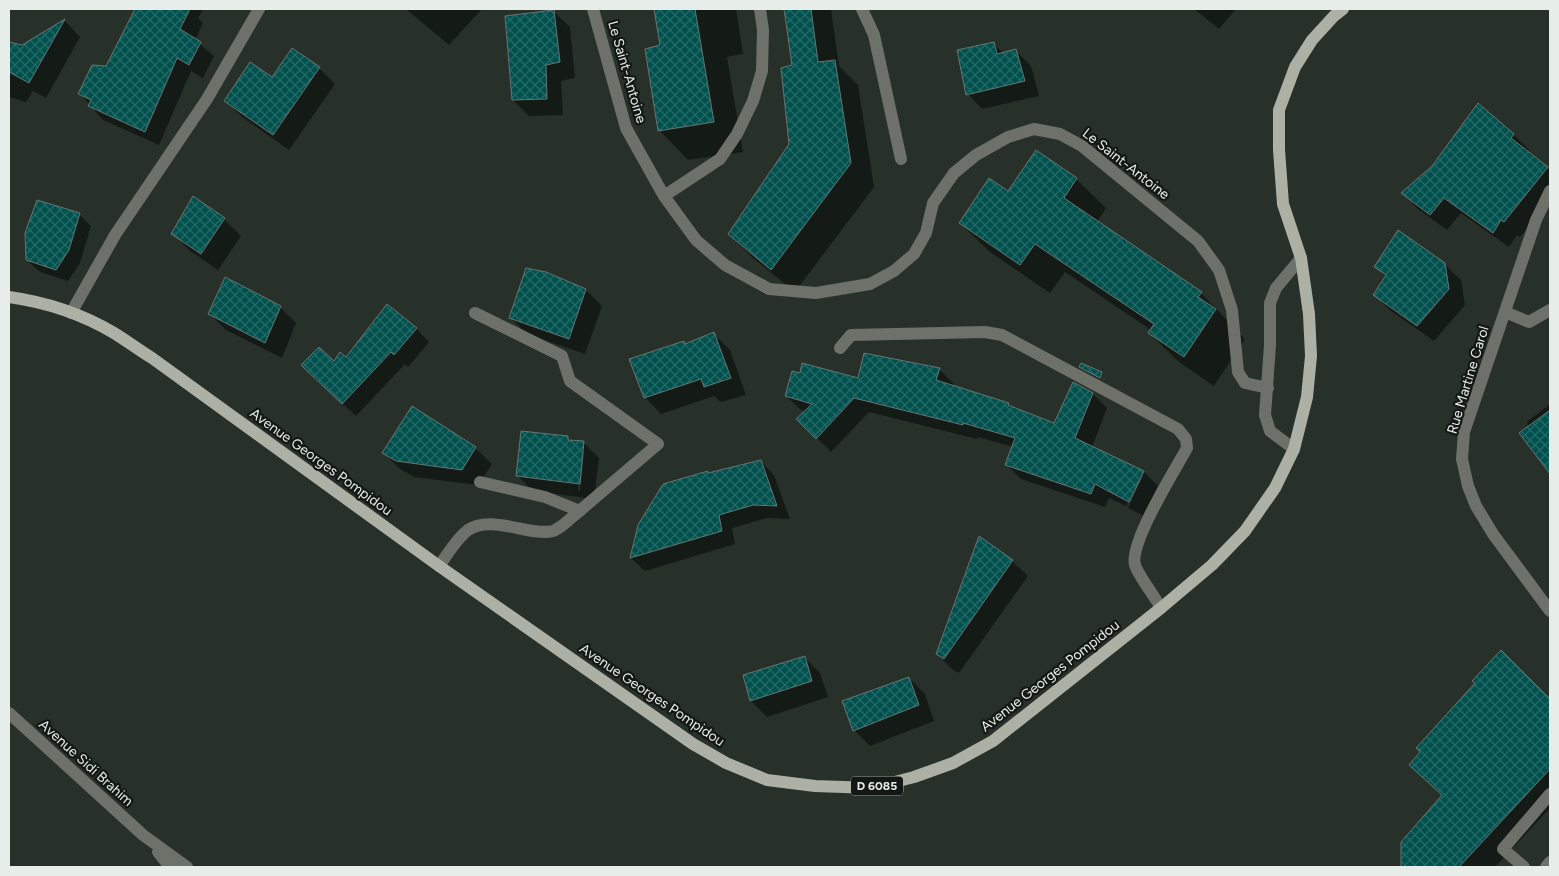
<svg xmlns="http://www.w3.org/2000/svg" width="1559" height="876" font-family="Figtree,sans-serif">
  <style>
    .shadow { fill: #0007; fill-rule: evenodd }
    .building { fill: url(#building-cross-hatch); stroke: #657573 }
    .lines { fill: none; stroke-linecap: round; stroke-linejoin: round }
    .service { stroke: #6e706a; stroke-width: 12 }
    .minor { stroke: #6e706a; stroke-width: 12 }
    .primary { stroke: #adb0a5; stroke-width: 12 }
    .labels { text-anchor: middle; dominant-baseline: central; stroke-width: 4.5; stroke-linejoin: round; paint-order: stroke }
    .shield { fill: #131815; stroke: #a7aea9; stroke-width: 1 }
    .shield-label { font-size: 12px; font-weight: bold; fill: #e7eee9 }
    .street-label { font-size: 14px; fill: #e7eee9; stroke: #131815 }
  </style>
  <defs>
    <pattern id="building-cross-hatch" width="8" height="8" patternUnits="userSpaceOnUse" patternTransform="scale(1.25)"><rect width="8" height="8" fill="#00504d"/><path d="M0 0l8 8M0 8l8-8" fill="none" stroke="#256a67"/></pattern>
  </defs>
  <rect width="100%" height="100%" fill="#27312a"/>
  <path class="shadow" d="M136 9H203L198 18 203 23 195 40 214 56 203 78 191 71 159 145 103 120 80 94 107 68Z
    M406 9H482L449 45Z
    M656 9H736L743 54 727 57 743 152 688 160 659 130 661 46Z
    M785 9H831L839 66 858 85 874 187 795 292 753 258 729 234 790 145 793 66Z
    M1194 9H1236L1219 29Z
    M553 11 570 27 575 78 561 81 563 115 529 116 513 100Z
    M65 21 80 37 46 98 33 91 26 102 9 97V43L22 46Z
    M993 43 1004 54 1016 51 1031 66 1039 96 982 109 968 94Z
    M319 68 335 84 289 150 241 116 225 100Z
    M1478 105 1514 135 1529 150 1527 152 1550 171V199L1520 237 1517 235 1509 247 1461 213 1447 230 1418 209 1403 193 1433 167Z
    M1076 179 1106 208 1097 222 1201 293 1245 339 1214 386 1179 362 1149 333 1151 330 1065 272 1050 293 990 252 960 223 1008 193Z
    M194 198 224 219 241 236 218 270 189 250 173 234Z
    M79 214 91 226 80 263 68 281 40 272 27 260Z
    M1444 264 1461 280 1465 305 1434 341 1391 311 1375 295 1386 277 1375 267Z
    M546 274 586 290 602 306 585 354 527 334 511 318Z
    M280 307 296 323 282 358 226 330 210 314Z
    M416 328 429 342 408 367 405 364 356 416 316 379 334 362Z
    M714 334 730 350 746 395 721 402 714 396 661 414 645 397 684 342 686 344Z
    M939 369 954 384 953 386 1008 404 1012 407 1055 425 1073 384 1093 394 1107 408 1092 447 1144 472 1158 486 1144 516 1128 508 1143 476H1141L1126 506 1109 498 1105 507 1021 479 1007 465 1013 447 978 437 977 439 869 412 831 452 798 419 806 412 801 410 786 396 859 379Z
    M1550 404V472L1521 433 1529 427 1527 422Z
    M567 437 571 441 584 443 599 458 594 499 533 491 518 476ZM582 452 584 454 580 491 578 490Z
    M475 448 492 464 478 485 414 477 400 469 384 453Z
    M760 461 774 475 790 519 767 518 732 528 735 544 645 571 631 558 639 525 709 474Z
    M1012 561 1028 576 959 673 953 670 937 654Z
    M1501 652 1550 700V808L1495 867H1402V842L1443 796 1411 765Z
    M804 657 820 673 828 697 767 717 751 701 745 676Z
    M909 678 925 694 934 721 870 746 854 730Z"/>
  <path class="building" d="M135 9H190L180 29 201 42 189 65 177 58 145 132 88 106 91 100 78 94 92 65 106 66Z
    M654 9H695L714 122 658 131 645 49 660 45Z
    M784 9H811L818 62 835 60 851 163 771 270 728 234 789 144 781 68 792 65Z
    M554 10 560 62 546 65 547 99 512 100 505 16Z
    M65 19 29 83 9 72V42L22 45Z
    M994 42 997 54 1016 49 1025 81 966 95 957 50Z
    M292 48 320 67 273 135 224 101 250 62 272 77Z
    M1478 103 1514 134 1511 138 1548 167 1504 222 1501 220 1493 233 1444 198 1430 215 1401 193 1432 166Z
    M1036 150 1077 178 1064 198 1202 292 1198 297 1216 309 1184 357 1148 333 1154 324 1035 244 1020 265 959 223 989 178 1008 191Z
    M193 196 225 218 201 254 171 234Z
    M37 200 80 213 69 250 56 270 26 260 25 233Z
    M1398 230 1445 263 1449 289 1417 326 1373 295 1386 275 1374 267Z
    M526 268 546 272 586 289 569 339 509 318Z
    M225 277 281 306 265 343 208 314Z
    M387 304 417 328 394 355 391 352 342 404 301 365 319 347 334 361 340 352 346 357Z
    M714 332 731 378 704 387 701 379 644 398 629 359 684 341 685 344Z
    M864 353 940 368 936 380 1009 403 1008 405 1054 423 1073 382 1093 393 1075 438 1144 471 1129 502 1095 484 1091 494 1005 465 1015 438 963 423V425L854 398 816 439 796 419 812 404 785 396 792 371 800 373 802 363 858 378Z
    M1081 363 1102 372 1100 378 1079 367Z
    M412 406 476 447 462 470 396 461 382 453Z
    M1550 410V474L1519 433Z
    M521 431 568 436V440L584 441 580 484 516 476Z
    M761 460 777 506 753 505 719 515 722 531 630 558 638 525 663 484 708 471V473Z
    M979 536 1013 560 944 659 936 654Z
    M1501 650 1550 699V769L1459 867H1401V842L1442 795 1409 765 1420 752 1416 748 1475 683 1472 681Z
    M805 656 812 681 750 701 743 675Z
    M909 677 919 705 853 731 842 701Z"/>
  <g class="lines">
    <path class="service" d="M71 313 115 235 207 99 259 9
      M840 348 851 335 985 332 1002 335 1178 429 1186 439 1187 448C1175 470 1129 543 1135 565 1138 575 1155 597 1161 608
      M480 482 545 497 580 511
      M439 566C448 554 456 539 468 530 491 514 531 537 553 531 556 530 560 527 563 525L658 444 570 381 562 356 475 313
      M1524 867 1503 849 1550 794"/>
    <path class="minor" d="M593 9 626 128 664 196 720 159 737 134 753 101 762 71 763 30 760 9
      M862 9 874 35 901 159
      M1550 191 1536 220 1464 432 1462 459 1468 486 1476 506 1493 534 1550 611
      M664 196 696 240 725 265 769 289 816 293 870 284 894 271 914 254 926 233 933 203 954 173 976 155 1008 137 1034 129 1060 134 1082 146 1198 241 1219 270 1232 310 1238 372 1245 383 1268 388
      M1505 312 1529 322 1550 310
      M1294 449 1270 431 1265 415 1270 345V303L1276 288 1301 258
      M9 713 143 835 187 867
      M158 852 170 867
      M1546 867 1550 862"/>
    <path class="primary" d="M9 297C45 302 82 314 114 333 127 341 139 350 152 358L439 566 693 744 726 763 767 780 815 786 872 788 914 777 953 763 993 741 1161 608 1212 565 1245 531 1275 488 1294 449 1307 397 1311 356 1309 314 1301 258 1283 204 1279 150V110L1295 67 1312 40 1334 16 1343 9"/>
  </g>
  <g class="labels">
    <rect class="shield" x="851" y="776.5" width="52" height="19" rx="4"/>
    <g class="shield-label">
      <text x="877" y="786">D 6085</text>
    </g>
    <g class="street-label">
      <text transform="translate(627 72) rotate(74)">Le Saint-Antoine</text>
      <text transform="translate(1126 164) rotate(38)">Le Saint-Antoine</text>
      <text transform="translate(1468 380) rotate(-73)">Rue Martine Carol</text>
      <text transform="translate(321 462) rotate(36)">Avenue Georges Pompidou</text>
      <text transform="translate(1050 676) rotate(-38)">Avenue Georges Pompidou</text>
      <text transform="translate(652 695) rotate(34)">Avenue Georges Pompidou</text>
      <text transform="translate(86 763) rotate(42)">Avenue Sidi Brahim</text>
    </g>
  </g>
  <rect width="1559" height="876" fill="none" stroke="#e7eee9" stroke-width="20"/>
</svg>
